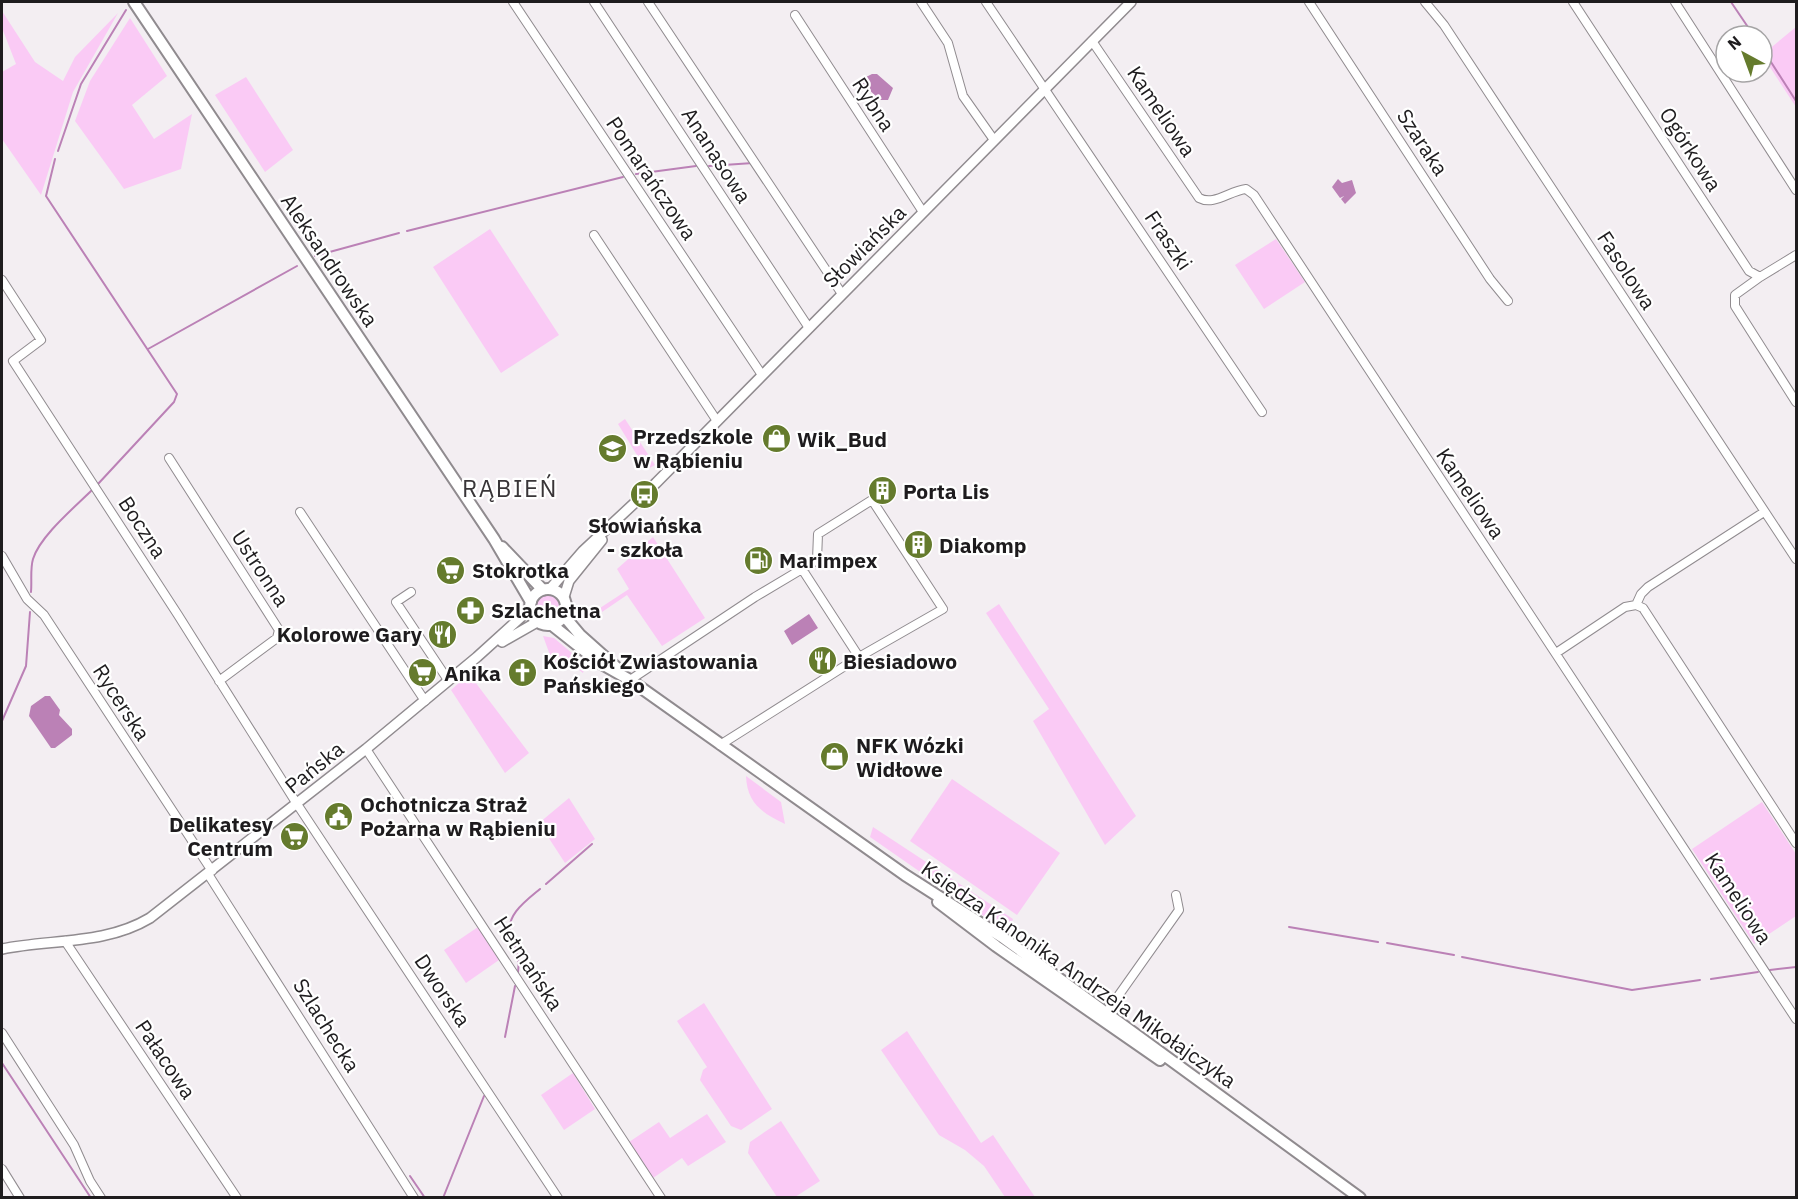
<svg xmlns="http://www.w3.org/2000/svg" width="1798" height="1199" font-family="'IBM Plex Sans',sans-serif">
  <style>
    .green { fill: #facaf5 }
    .water { fill: #bb81b6 }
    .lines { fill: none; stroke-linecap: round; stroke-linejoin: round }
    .stream { stroke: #bb81b6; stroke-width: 2 }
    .minor-casing { stroke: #908b8f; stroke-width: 10 }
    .tertiary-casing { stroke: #908b8f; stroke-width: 12 }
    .secondary-casing { stroke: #908b8f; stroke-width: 14 }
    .minor { stroke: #fff; stroke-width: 8 }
    .tertiary { stroke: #fff; stroke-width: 9 }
    .secondary { stroke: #fff; stroke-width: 10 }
    .labels { text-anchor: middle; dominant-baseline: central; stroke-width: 4.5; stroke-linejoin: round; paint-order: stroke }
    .street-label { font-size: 21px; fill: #1e1c1e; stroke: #fff }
    .poi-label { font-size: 21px; font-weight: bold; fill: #1e1c1e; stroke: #fff; text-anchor: start }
    .quarter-label { font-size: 24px; letter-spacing: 1.5px; fill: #393538; stroke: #fff }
  </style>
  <rect width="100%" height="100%" fill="#f3eef2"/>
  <path class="green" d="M2 11 35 62 63 81 75 57 118 13 73 92 41 195 2 139V72L16 64 2 28Z
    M130 18 167 76 132 105 154 139 192 114 181 169 124 189 75 121 90 81Z
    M1796 27V107L1762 55Z
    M246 77 293 150 265 172 215 95Z
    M490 229 559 335 501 373 433 267Z
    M1276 239 1305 282 1264 309 1235 265Z
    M625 419 655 465 646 470 618 424Z
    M653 537 705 618 662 646 627 595 602 612 600 608 629 589 617 569Z
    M537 606a12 12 0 1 1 24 0a12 12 0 1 1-24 0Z
    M999 604 1136 816 1105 845 1033 721 1049 709 986 613Z
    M543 636 554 638 585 664 583 673 573 665 554 666Z
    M469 674 529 753 505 773 451 690Z
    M746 776 781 802 785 824C762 813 747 803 746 776Z
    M952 779 1060 853 1017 915 910 841Z
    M569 798 595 839 565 863 539 823Z
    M1762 802 1796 854V916L1754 944 1692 849Z
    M873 827 1013 919 1008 933 870 837Z
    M478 927 499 960 466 983 444 950Z
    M704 1003 772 1109 741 1130 731 1126 700 1080 703 1070 707 1067 677 1021Z
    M907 1031 981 1143 993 1135 1035 1197H1005L984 1166 965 1150 939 1135 881 1050Z
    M573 1073 595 1109 564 1130 541 1095Z
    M707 1114 726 1142 688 1166 682 1158 653 1178 629 1142 659 1122 670 1138Z
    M781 1121 820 1181 795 1197H777L748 1153 750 1142Z"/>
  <path class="water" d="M872 74H877L893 88 888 100H880L863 84 866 77Z
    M1338 179 1342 183 1352 180 1356 193 1345 204 1341 199 1344 196 1340 198 1332 187Z
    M809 614 818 628 792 645 784 631Z
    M45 696H50L60 710 59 715 72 729V735L55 748H51L29 716 31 706Z"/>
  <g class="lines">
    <path class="stream" d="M1731 2 1754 36
      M1762 48 1796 101
      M58 151 81 84 126 10
      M55 159 46 196 177 394 174 402 98 484
      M709 166 753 163
      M636 174 696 166
      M407 231 623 177
      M315 256 399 233
      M148 349 297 266
      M31 592C32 582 30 569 33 559 40 536 75 507 92 490
      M2 721 26 666 30 612
      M546 884 592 844
      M1289 927 1378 942
      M1387 943 1454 955
      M1462 957 1632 990 1700 980
      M1770 970 1796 967
      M518 972C520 955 516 950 511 935 504 916 527 900 540 889
      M1711 979 1758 972
      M505 1037 515 986
      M2 1063 91 1198
      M410 1176 425 1198
      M443 1198 484 1096"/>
    <defs>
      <path id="minor" d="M513 2 762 375
        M594 2 809 328
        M648 2 842 294
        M921 2 948 43 963 96 994 140
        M986 2 1262 412
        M1309 2 1490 279 1508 301
        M1425 2 1444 25 1796 559
        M1573 2 1749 271 1760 277 1796 255
        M1675 2 1796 190
        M795 15 923 212
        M1092 41 1199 198C1214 206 1229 191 1246 189L1254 195 1796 1019
        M594 235 717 421
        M1760 277 1735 295V306L1796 402
        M2 280 41 340 13 361 178 615 297 804 558 1198
        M169 458 279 630 277 638 219 681
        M300 512 425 701
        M2 556 27 599 44 615 212 871
        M802 569 817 560 818 534 872 500 943 609 859 657
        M411 592 396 602 448 680
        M1636 605 1641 594 1648 587 1764 512
        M1556 653 1625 607 1636 605 1643 608 1796 843
        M630 680 755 597 802 569 859 657 720 745
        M366 749 661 1198
        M208 874 414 1198
        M65 941 237 1198
        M1104 1016 1179 910 1176 895
        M2 1033 74 1145 90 1181 101 1198
        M2 1169 20 1198"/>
      <path id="tertiary" d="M550 589 583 551 656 483 1131 2
        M564 597 569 581 602 540
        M502 642 537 622
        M2 949C51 939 105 945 150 918L366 749 477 657 530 609"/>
      <path id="secondary" d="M134 2 494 539 531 602
        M502 547 543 590
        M530 607a18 18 0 1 1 36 0a18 18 0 1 1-36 0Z
        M564 616 580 635 617 668
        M552 625 600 663 630 680 905 875 1002 937 1360 1198
        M938 902 996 946 1160 1060"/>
    </defs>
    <use href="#minor" class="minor-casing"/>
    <use href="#tertiary" class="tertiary-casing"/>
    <use href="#secondary" class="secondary-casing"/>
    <use href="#minor" class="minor"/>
    <use href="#tertiary" class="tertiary"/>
    <use href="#secondary" class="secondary"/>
  </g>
  <defs>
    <symbol id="shop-disc" viewBox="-11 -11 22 22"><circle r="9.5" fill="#657b2d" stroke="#fff"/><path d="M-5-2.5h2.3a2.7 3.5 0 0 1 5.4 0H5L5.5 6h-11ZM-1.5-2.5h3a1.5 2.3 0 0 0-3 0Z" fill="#fff"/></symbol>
    <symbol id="school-disc" viewBox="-11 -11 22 22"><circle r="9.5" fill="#657b2d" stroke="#fff"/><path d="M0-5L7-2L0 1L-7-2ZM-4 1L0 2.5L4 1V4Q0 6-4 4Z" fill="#fff"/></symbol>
    <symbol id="building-disc" viewBox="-11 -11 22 22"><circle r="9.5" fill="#657b2d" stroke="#fff"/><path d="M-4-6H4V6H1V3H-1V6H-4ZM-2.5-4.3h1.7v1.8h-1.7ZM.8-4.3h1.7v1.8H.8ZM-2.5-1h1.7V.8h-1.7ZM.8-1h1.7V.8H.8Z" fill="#fff"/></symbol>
    <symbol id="bus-disc" viewBox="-11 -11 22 22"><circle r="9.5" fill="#657b2d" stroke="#fff"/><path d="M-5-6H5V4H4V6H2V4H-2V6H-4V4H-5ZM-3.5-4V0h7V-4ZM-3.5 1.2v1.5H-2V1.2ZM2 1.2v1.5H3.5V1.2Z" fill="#fff"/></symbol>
    <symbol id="fuel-disc" viewBox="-11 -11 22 22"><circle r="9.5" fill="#657b2d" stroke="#fff"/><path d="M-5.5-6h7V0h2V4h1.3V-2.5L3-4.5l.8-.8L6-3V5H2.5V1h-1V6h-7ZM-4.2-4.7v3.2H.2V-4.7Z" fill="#fff"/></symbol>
    <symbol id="supermarket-disc" viewBox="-11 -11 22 22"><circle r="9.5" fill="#657b2d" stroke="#fff"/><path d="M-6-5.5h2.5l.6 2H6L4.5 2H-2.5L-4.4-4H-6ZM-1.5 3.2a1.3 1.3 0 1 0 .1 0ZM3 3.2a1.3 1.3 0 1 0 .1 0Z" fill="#fff"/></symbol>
    <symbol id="pharmacy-disc" viewBox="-11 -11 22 22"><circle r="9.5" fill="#657b2d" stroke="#fff"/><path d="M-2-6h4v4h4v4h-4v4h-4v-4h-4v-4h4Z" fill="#fff"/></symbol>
    <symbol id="restaurant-disc" viewBox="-11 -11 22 22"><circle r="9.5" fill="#657b2d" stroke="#fff"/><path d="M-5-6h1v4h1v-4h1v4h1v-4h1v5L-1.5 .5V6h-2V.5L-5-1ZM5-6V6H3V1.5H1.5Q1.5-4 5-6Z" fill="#fff"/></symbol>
    <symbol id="church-disc" viewBox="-11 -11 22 22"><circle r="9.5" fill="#657b2d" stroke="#fff"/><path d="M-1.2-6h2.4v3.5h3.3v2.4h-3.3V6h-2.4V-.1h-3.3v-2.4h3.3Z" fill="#fff"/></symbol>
    <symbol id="civic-disc" viewBox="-11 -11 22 22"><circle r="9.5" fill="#657b2d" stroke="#fff"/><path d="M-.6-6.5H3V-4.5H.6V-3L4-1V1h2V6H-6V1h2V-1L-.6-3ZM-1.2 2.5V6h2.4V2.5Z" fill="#fff"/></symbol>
  </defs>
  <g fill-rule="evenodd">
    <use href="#shop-disc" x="760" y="422" width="33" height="33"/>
    <use href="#school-disc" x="596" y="432" width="33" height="33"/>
    <use href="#building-disc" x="866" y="474" width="33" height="33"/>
    <use href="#bus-disc" x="628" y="478" width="33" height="33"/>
    <use href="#building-disc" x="902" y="528" width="33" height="33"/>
    <use href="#fuel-disc" x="742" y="544" width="33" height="33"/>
    <use href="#supermarket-disc" x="434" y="554" width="33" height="33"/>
    <use href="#pharmacy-disc" x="454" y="594" width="33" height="33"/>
    <use href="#restaurant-disc" x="426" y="618" width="33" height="33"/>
    <use href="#restaurant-disc" x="806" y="644" width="33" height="33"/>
    <use href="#supermarket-disc" x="406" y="656" width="33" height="33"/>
    <use href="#church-disc" x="506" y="656" width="33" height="33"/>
    <use href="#shop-disc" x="818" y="740" width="33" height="33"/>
    <use href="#civic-disc" x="322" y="800" width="33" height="33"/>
    <use href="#supermarket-disc" x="278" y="820" width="33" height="33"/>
  </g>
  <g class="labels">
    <g class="street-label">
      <text transform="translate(874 104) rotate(57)">Rybna</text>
      <text transform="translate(1162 111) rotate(56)">Kameliowa</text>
      <text transform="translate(1423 142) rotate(57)">Szaraka</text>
      <text transform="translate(1691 149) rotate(57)">Ogórkowa</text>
      <text transform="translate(717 155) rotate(57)">Ananasowa</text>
      <text transform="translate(652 178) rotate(56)">Pomarańczowa</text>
      <text transform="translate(1169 240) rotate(56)">Fraszki</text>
      <text transform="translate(864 246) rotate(-45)">Słowiańska</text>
      <text transform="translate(330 260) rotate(56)">Aleksandrowska</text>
      <text transform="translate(1627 270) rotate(57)">Fasolowa</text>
      <text transform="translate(1471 493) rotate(56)">Kameliowa</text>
      <text transform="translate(143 527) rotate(57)">Boczna</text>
      <text transform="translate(261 568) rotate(57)">Ustronna</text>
      <text transform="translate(122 702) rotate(57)">Rycerska</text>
      <text transform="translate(314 767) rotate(-39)">Pańska</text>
      <text transform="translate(1739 898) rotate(57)">Kameliowa</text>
      <text transform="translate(529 963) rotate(57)">Hetmańska</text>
      <text transform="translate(1079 974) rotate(35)">Księdza Kanonika Andrzeja Mikołajczyka</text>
      <text transform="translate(443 990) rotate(56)">Dworska</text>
      <text transform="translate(327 1025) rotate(58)">Szlachecka</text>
      <text transform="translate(166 1059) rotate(56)">Pałacowa</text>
    </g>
    <g class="poi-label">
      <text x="633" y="436">Przedszkole<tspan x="633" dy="24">w Rąbieniu</tspan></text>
      <text x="797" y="439">Wik_Bud</text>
      <text x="903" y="491">Porta Lis</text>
      <text x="645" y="525" text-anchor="middle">Słowiańska<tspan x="645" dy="24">- szkoła</tspan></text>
      <text x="939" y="545">Diakomp</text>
      <text x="779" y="560">Marimpex</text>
      <text x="472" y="570">Stokrotka</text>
      <text x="491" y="610">Szlachetna</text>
      <text x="422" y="634" text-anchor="end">Kolorowe Gary</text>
      <text x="543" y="661">Kościół Zwiastowania<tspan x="543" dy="24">Pańskiego</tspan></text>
      <text x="843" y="661">Biesiadowo</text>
      <text x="444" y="673">Anika</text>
      <text x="856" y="745">NFK Wózki<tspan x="856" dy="24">Widłowe</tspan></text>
      <text x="360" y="804">Ochotnicza Straż<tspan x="360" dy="24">Pożarna w Rąbieniu</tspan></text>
      <text x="273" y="824" text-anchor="end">Delikatesy<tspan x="273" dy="24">Centrum</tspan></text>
    </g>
    <g class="quarter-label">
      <text x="510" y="488">RĄBIEŃ</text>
    </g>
  </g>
  <rect width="1798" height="1199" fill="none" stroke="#1e1c1e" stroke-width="6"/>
  <g transform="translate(1744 54) rotate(319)"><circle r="28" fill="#ffffff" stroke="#a5a4a5" stroke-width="1.5"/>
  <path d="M0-4.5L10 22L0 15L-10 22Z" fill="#657b2d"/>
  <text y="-9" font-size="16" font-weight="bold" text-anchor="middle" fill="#1e1c1e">N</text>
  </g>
</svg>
